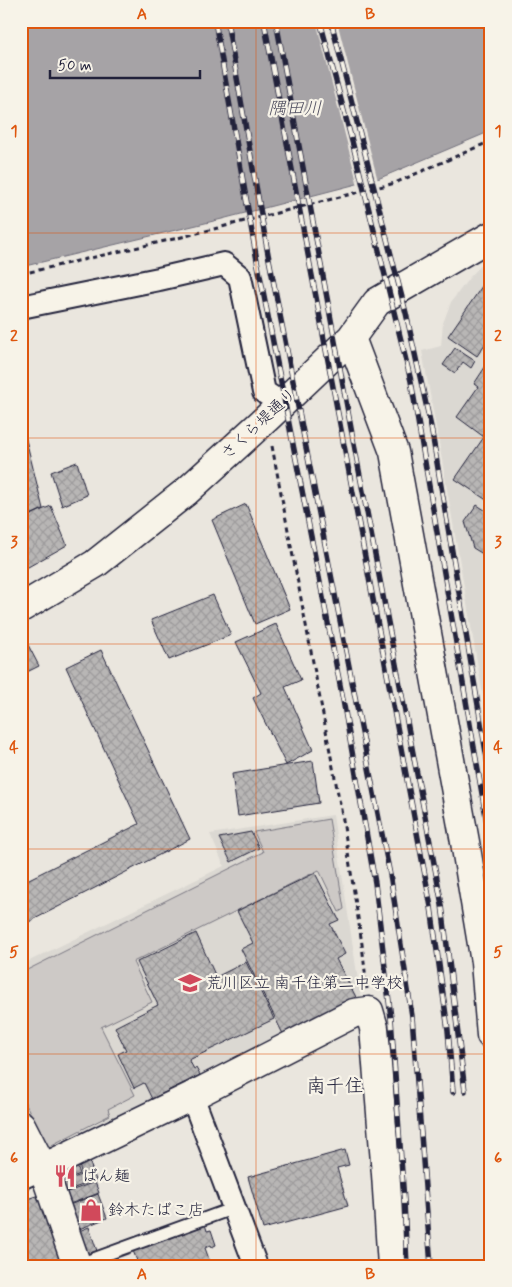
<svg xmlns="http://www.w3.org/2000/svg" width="512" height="1287" font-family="Mynerve,'Klee One',sans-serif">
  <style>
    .built { fill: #dbd8d2 }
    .green { fill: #cdc9c6; stroke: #787680 }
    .water { fill: #a6a3a6; stroke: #716f7b }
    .pier { fill: #eae6de }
    .building { fill: url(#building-cross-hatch); stroke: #22223b }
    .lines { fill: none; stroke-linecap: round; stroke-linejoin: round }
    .lane-casing { stroke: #22223b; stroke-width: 15 }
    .street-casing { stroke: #22223b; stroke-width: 26 }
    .secondary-casing { stroke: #22223b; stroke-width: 31 }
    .path { stroke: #22223b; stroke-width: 3; stroke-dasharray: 5 4; stroke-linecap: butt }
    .lane { stroke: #f7f3e8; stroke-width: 11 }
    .street { stroke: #f7f3e8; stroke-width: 22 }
    .secondary { stroke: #f7f3e8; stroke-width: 28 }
    .rail-casing { stroke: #22223b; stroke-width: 5.5 }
    .rail { stroke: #f7f3e8; stroke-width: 4; stroke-dasharray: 11; stroke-linecap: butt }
    .grid { fill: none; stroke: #de560e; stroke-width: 1; stroke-opacity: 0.55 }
    .labels { text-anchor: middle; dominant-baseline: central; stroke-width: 4.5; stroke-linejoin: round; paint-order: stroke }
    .street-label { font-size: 16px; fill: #22223b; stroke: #f7f3e8 }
    .poi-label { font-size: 16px; fill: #22223b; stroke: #f7f3e8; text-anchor: start }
    .water-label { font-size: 18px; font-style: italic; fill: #504f60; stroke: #f7f3e8 }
    .quarter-label { font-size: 19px; fill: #22223b; stroke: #f7f3e8 }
    .neatline { fill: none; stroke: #de560e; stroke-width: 2 }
    .grid-label { font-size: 16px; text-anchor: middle; font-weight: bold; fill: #de560e }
  </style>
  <defs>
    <pattern id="building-cross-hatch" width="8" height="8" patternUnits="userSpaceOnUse" patternTransform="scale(1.25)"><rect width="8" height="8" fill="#b8b6b5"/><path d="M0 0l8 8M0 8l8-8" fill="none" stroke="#9e9c9d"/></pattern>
  </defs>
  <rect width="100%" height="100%" fill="#eae6de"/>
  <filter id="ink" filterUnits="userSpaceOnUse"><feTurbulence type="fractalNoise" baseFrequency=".02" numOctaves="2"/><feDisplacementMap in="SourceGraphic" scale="10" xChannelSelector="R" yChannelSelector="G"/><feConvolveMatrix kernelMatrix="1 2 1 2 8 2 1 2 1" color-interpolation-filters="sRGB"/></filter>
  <g filter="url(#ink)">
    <path class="built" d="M491 255V741L438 437 422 351 441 346 443 323 451 302 469 278Z
      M333 815 361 1000 44 1155 21 1109V965L224 866 210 834Z"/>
    <path class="green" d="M329 819 344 909 339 912 319 870 133 962 152 1002 101 1027 135 1095 108 1109 110 1115 48 1147 21 1095V973L263 852 254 832Z"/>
    <path class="water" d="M21 21H491V131L380 178 222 219 21 267Z"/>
    <path class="pier" d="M316 21H337L378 181 358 186Z"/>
    <path class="building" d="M491 273V335L477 356 448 336Z
      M455 348 475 361 471 368 463 362 455 373 443 365Z
      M21 355 26 391 21 392Z
      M491 358V503L455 479 484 437 457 417 478 387 474 384Z
      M21 419 43 509 31 515 21 475Z
      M77 462 87 495 62 506 51 472Z
      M246 504 290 609 255 624 212 520Z
      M477 505 491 514V559L473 548 465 522Z
      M51 506 67 545 21 571V519Z
      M213 595 231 635 169 660 151 620Z
      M276 624 301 680 285 687 313 750 286 765 253 698 261 693 236 642Z
      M26 641 39 666 21 675V644Z
      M101 650 190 839 21 926V883L139 824 66 667Z
      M313 761 319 803 238 816 232 774Z
      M251 832 259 848 231 862 219 838Z
      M315 873 339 920 330 924 345 954 336 959 356 997 283 1034 241 949 253 943 237 911Z
      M196 933 216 977 246 962 274 1019 189 1060 194 1069 196 1068 200 1075 152 1099 144 1083 134 1088 118 1054 126 1050 115 1027 158 1005 137 962Z
      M345 1150 349 1165 337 1168 348 1206 263 1229 248 1177Z
      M87 1155 96 1180 85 1184 77 1159Z
      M76 1163 80 1174 60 1182 56 1172Z
      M81 1175 85 1184 61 1193 58 1184Z
      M95 1182 99 1193 67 1205 62 1194Z
      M98 1194 107 1218 74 1231 64 1207Z
      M39 1195 63 1266H21V1201Z
      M205 1224 207 1231 211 1230 216 1245 212 1247 211 1245 205 1248 210 1262 199 1266H139L132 1248Z
      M89 1227 98 1254 83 1259 74 1233Z
      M115 1257 118 1265 86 1266Z"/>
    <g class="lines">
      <defs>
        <path id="lane" d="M77 1265 234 1208"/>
        <path id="street" d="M21 307 159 279 224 264 240 277 264 392 282 404
          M192 1096 256 1266
          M21 1178 43 1168"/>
        <path id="secondary" d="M351 338 394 452 465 842 485 962 491 1035
          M21 608 95 564 187 491 267 418 351 338 377 302 491 236
          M21 1125 43 1168 77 1266
          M43 1168 192 1096 354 1013 369 1011 374 1028 386 1174 392 1266"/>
      </defs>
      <use href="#lane" class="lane-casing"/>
      <use href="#street" class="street-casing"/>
      <use href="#secondary" class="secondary-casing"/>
      <path class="path" d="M21 274 178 238 395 183 491 141
        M272 446 343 820 362 944 367 989
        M133 1266 138 1264"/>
      <use href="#lane" class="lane"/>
      <use href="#street" class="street"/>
      <use href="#secondary" class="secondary"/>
      <defs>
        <path id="rail" d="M215 21 256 255 343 700 375 883 391 1018 404 1201 407 1266
          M227 21 268 254 391 880 412 1016 431 1266
          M264 21 431 907 448 1030 453 1092
          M276 21 353 439 442 905 465 1091
          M320 21 353 145 411 381 491 846
          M331 21 406 313 431 427 491 782"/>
      </defs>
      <use href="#rail" class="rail-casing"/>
      <use href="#rail" class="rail"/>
    </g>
  </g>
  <path class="grid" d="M256 21V1266M21 233H491M21 438H491M21 644H491M21 849H491M21 1054H491"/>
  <defs>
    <symbol id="school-bare" viewBox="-9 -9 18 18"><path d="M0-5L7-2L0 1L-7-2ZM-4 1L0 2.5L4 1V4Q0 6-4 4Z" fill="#d1495b" stroke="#f7f3e8" stroke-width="2.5" paint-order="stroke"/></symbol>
    <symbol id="restaurant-bare" viewBox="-9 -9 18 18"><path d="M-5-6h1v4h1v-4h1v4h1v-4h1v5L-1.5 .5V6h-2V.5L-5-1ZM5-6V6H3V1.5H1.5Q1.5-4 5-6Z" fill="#d1495b" stroke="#f7f3e8" stroke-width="2.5" paint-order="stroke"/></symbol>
    <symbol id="shop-bare" viewBox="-9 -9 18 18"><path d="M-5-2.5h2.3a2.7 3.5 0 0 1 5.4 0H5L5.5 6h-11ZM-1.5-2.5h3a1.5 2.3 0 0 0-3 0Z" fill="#d1495b" stroke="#f7f3e8" stroke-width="2.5" paint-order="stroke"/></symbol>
  </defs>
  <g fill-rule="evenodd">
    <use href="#school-bare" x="174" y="967" width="32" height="32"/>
    <use href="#restaurant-bare" x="49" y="1160" width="32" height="32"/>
    <use href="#shop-bare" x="75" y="1194" width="32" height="32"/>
  </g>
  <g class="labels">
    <g class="street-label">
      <text transform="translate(259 424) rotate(-43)">さくら堤通り</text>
    </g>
    <g class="poi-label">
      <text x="206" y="983">荒川区立 南千住第二中学校</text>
      <text x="82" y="1176">ばん麺</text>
      <text x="108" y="1210">鈴木たばこ店</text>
    </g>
    <g class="water-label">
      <text x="295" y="109">隅田川</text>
    </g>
    <g class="quarter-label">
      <text x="335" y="1086">南千住</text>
    </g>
  </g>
  <rect width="512" height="1287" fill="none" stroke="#f7f3e8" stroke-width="55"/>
  <path d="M50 70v8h150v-8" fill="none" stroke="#22223b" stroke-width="2.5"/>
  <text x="58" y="70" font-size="15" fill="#22223b" stroke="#f7f3e8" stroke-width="4" paint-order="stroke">50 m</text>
  <rect x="28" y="28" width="456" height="1232" class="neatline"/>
  <g class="grid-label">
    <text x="142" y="19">A</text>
    <text x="370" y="19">B</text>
    <text x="14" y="136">1</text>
    <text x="498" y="136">1</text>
    <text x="14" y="341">2</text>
    <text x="498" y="341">2</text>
    <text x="14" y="547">3</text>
    <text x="498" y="547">3</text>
    <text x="14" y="752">4</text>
    <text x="498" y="752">4</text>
    <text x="14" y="957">5</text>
    <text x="498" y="957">5</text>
    <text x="14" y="1163">6</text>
    <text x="498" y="1163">6</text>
    <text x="142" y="1279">A</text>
    <text x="370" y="1279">B</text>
  </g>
</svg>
